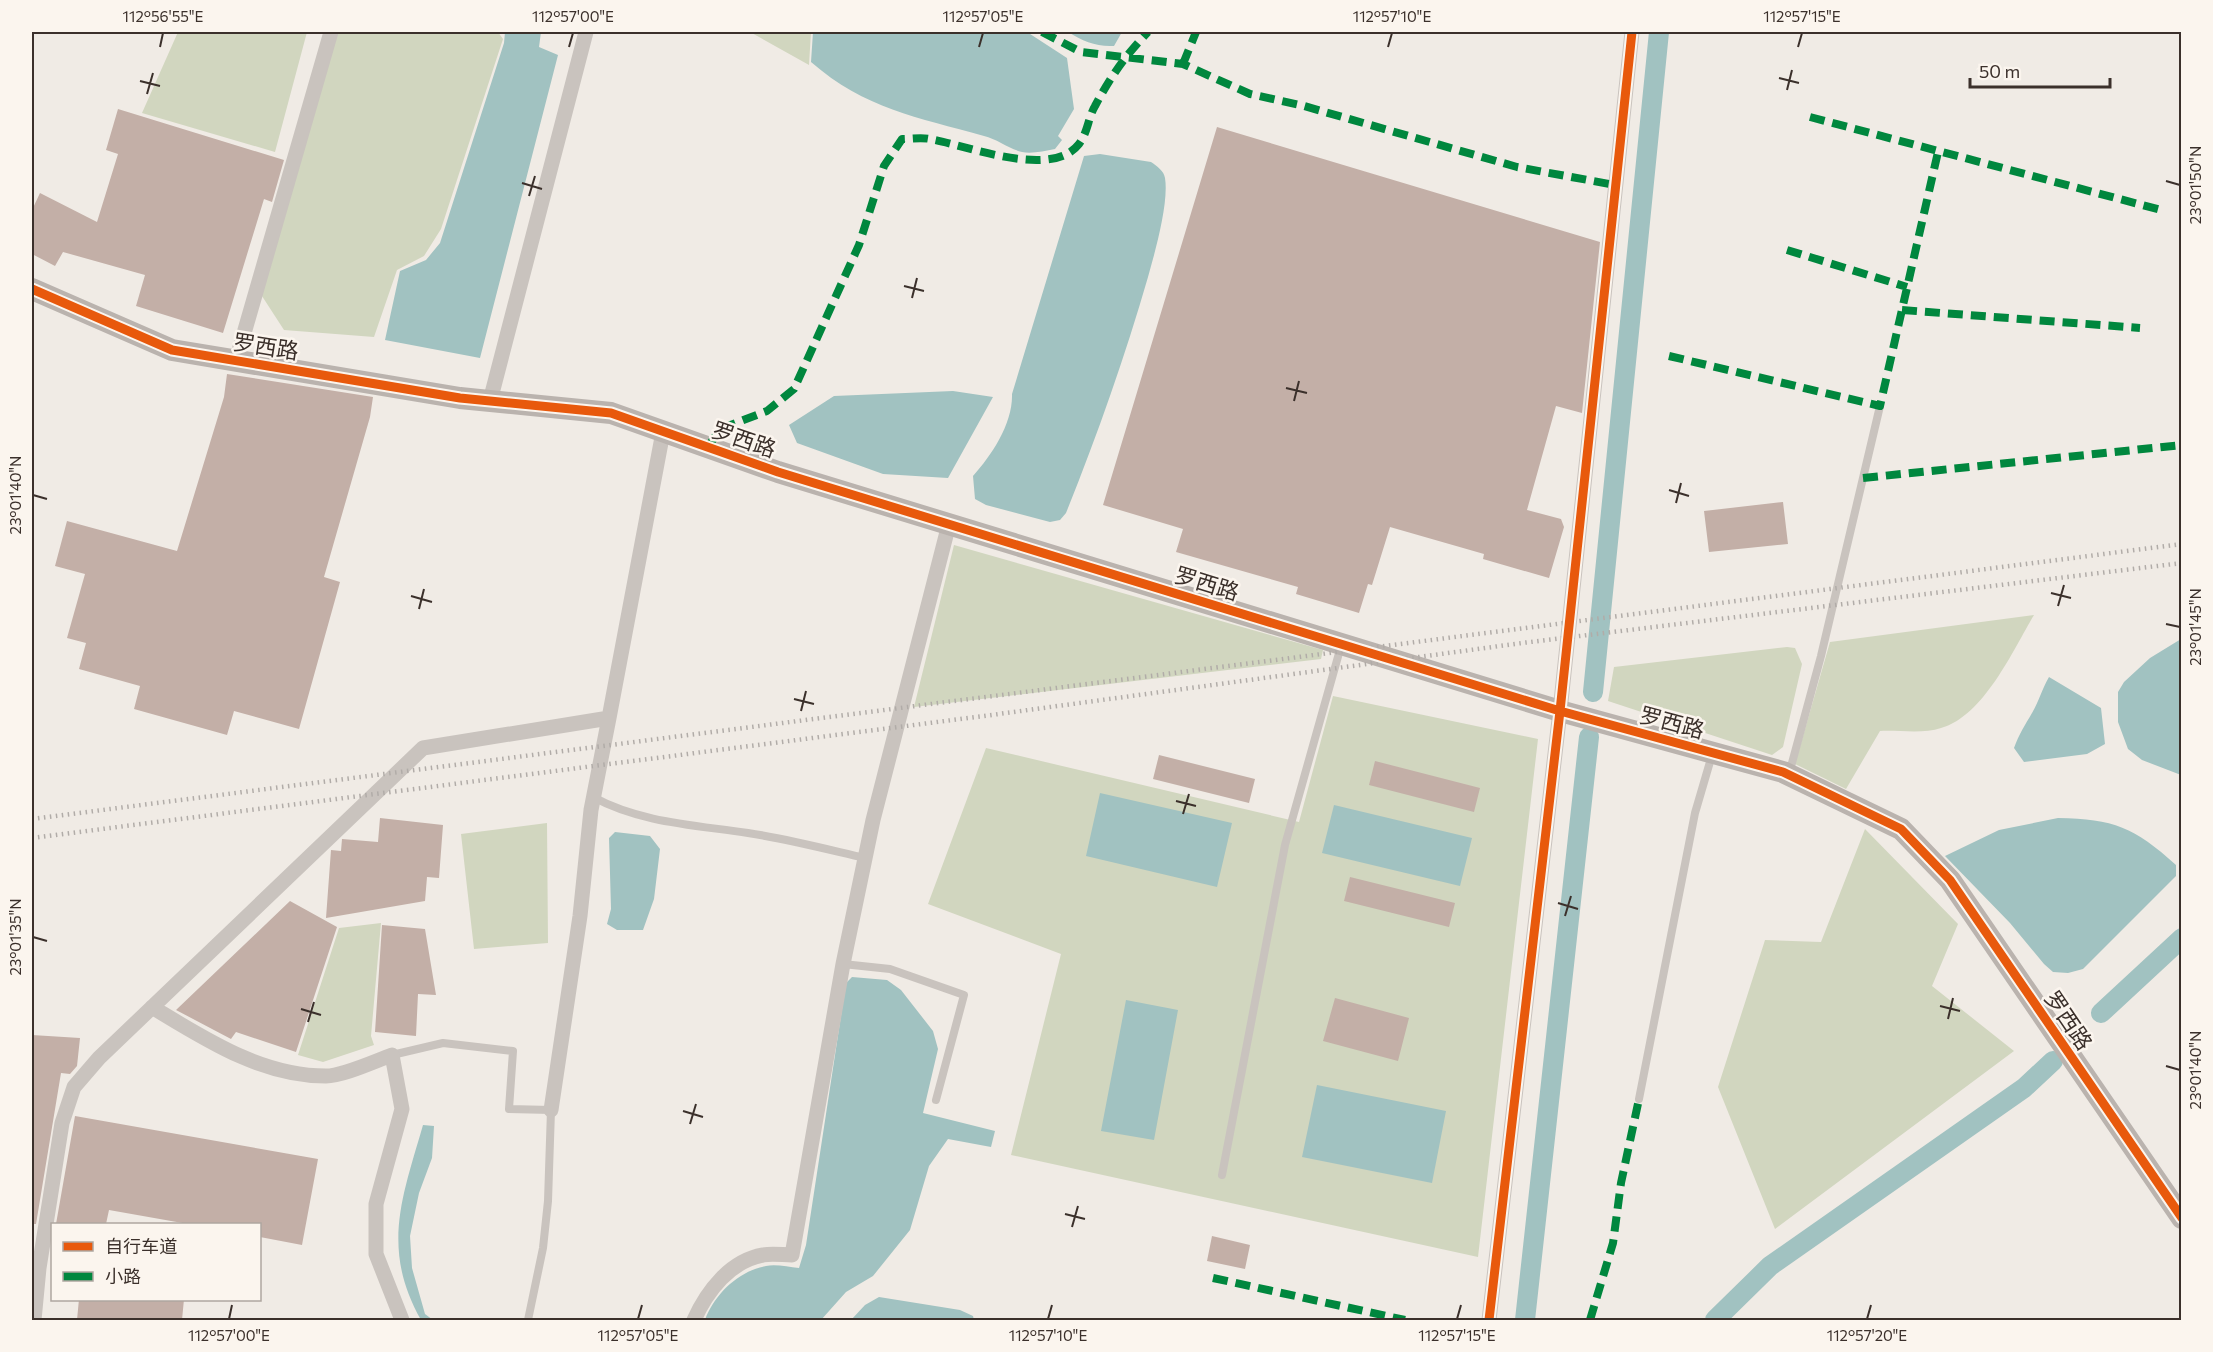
<svg xmlns="http://www.w3.org/2000/svg" width="2213" height="1352" font-family="Commissioner,'Noto Sans SC',sans-serif">
  <style>
    .green { fill: #d1d6bf }
    .water { fill: #a1c2c1 }
    .lines { fill: none; stroke-linecap: round; stroke-linejoin: round }
    .canal { stroke: #a1c2c1; stroke-width: 20 }
    .building { fill: #c3afa7 }
    .lane { stroke: #c9c3be; stroke-width: 8 }
    .street { stroke: #c9c3be; stroke-width: 15 }
    .secondary { stroke: #bab3ae; stroke-width: 22 }
    .rail { stroke: #b1aca8; stroke-width: 4.5; stroke-dasharray: 1.5 4.5; stroke-linecap: butt }
    .quiet { stroke: #00873e; stroke-width: 8; stroke-dasharray: 15 8; stroke-linecap: butt }
    .cycleway-casing { stroke: #fbf5ee; stroke-width: 13 }
    .cycleway { stroke: #e8590c; stroke-width: 9 }
    .ticks { fill: none; stroke: #3b302b; stroke-width: 2 }
    .labels { text-anchor: middle; dominant-baseline: central; stroke-width: 5; stroke-linejoin: round; paint-order: stroke }
    .street-label { font-size: 22px; fill: #3b302b; stroke: #fbf5ee }
    .neatline { fill: none; stroke: #3b302b; stroke-width: 2 }
    .ticks-label { font-size: 15px; text-anchor: middle; fill: #3b302b }
  </style>
  <rect width="100%" height="100%" fill="#f0ebe5"/>
  <path class="green" d="M178 32H307L275 152 142 113Z
    M338 32H498L503 39 441 229 424 256 397 270 374 337 284 330 260 293Z
    M750 32H811L809 65Z
    M954 545 1323 650 1321 659 914 707Z
    M2034 615C2013 650 1984 716 1941 728 1924 734 1899 730 1880 731L1846 789 1795 764 1830 642Z
    M1787 647 1795 648 1802 664 1783 747 1772 755 1608 701 1614 667Z
    M1333 696 1538 739 1478 1257 1011 1155 1061 954 928 904 986 748 1299 822Z
    M547 823 548 943 474 949 461 834Z
    M1865 829 1958 924 1932 986 2014 1051 1775 1229 1718 1087 1765 940 1821 942Z
    M381 923 371 1036 374 1045 323 1062 298 1055 339 928Z"/>
  <path class="water" d="M505 32H541L539 47 558 55 480 358 385 340 400 271 426 260 440 243 504 43Z
    M813 32H1027L1067 58 1074 109 1058 136 1062 140 1055 149C1044 151 1032 154 1022 152 1009 149 997 139 984 136 917 117 865 109 811 62Z
    M1068 32H1122L1114 46C1096 47 1083 41 1068 32Z
    M1100 154 1151 162C1157 166 1164 171 1165 178 1169 203 1155 252 1148 277 1125 357 1097 436 1066 513L1060 520 1050 522 986 505 975 499 973 476C992 455 1013 423 1012 394L1084 156Z
    M953 391 993 397 948 478 883 474 797 443 789 425 834 396Z
    M2181 639V775L2142 760 2128 749 2118 722V692L2124 682 2150 658Z
    M2049 677 2101 708 2105 744 2087 754 2024 762 2014 748C2019 734 2025 725 2032 713 2039 701 2042 689 2049 677Z
    M1100 793 1232 823 1217 887 1086 856Z
    M1334 805 1472 838 1460 886 1322 853Z
    M2058 818C2114 819 2134 827 2176 865V876L2083 969 2068 973 2053 972 2044 964 2010 923 1945 856 1999 830Z
    M615 832 650 836 660 849 654 899 643 930H617L607 924 611 909 609 838Z
    M852 977 887 980 901 990 933 1031 938 1049 923 1113 995 1131 991 1147 948 1139 929 1166 910 1230 873 1276 846 1292 821 1320H705C714 1295 738 1271 766 1266 776 1264 788 1267 799 1268L806 1245 846 983Z
    M1126 1000 1178 1010 1154 1140 1101 1131Z
    M1317 1085 1446 1111 1432 1183 1302 1157Z
    M423 1125 434 1126 432 1158 419 1193 410 1236 412 1268 425 1314 433 1320H421C381 1249 402 1198 423 1125Z
    M879 1297 960 1310 973 1316 974 1320H851L865 1305Z"/>
  <g class="lines">
    <path class="canal" d="M1593 692 1659 32
      M2101 1013 2182 938
      M1525 1320 1589 737
      M1715 1320 1770 1266 2024 1088 2053 1061"/>
  </g>
  <path class="building" d="M118 109 284 160 272 202 264 199 223 333 136 306 145 275 63 252 55 266 32 254V210L40 193 97 222 118 154 106 150Z
    M1217 127 1600 242 1582 413 1556 406 1527 510 1561 519 1564 527 1549 578 1483 559 1484 554 1390 527 1372 585 1368 584 1359 613 1296 594 1298 587 1176 552 1183 529 1103 505Z
    M227 374 373 397 370 417 324 577 340 582 299 729 234 711 227 735 134 709 140 686 79 669 86 643 67 638 85 574 55 566 67 521 177 551 224 397Z
    M1783 502 1788 544 1709 552 1704 511Z
    M1159 755 1255 779 1249 803 1153 779Z
    M1375 761 1480 788 1474 812 1369 785Z
    M380 818 443 825 439 878 427 877 425 901 326 918 331 850 341 851 342 839 378 842Z
    M1350 877 1455 903 1449 927 1344 901Z
    M290 901 337 927 296 1052 236 1032 231 1039 176 1010Z
    M382 925 425 929 436 995 418 994 416 1036 375 1032Z
    M1335 998 1409 1018 1398 1061 1323 1041Z
    M32 1035 80 1038 77 1066 70 1074 61 1073 36 1224H32Z
    M75 1116 318 1159 302 1245 260 1237V1224H188L109 1210 106 1224H56Z
    M1212 1236 1250 1245 1245 1269 1207 1261Z
    M79 1299H184L182 1320H77Z"/>
  <g class="lines">
    <path class="lane" d="M1789 774 1821 656 1880 406
      M593 797C641 823 696 825 748 833 788 839 826 849 865 858
      M843 964 890 969 964 995 936 1100
      M392 1055 443 1043 513 1051 509 1109 551 1110 548 1201 543 1248 528 1320
      M1639 1099 1695 813 1712 755
      M1222 1175 1285 845 1341 646"/>
    <path class="street" d="M236 361 331 32
      M490 401 586 32
      M152 1007C205 1039 261 1076 326 1076 343 1076 375 1061 392 1055L402 1109 376 1204V1254L402 1320
      M551 1110 580 916 591 810 609 718
      M34 1320 39 1268 62 1123 74 1087 99 1058 423 748 609 718 663 432
      M694 1320C707 1291 730 1261 763 1255 772 1253 783 1255 792 1255L843 964 873 820 949 524
      M1489 1320 1560 711 1632 32"/>
    <path class="secondary" d="M32 289 172 350 460 398 611 413 778 472 1560 711 1783 772 1901 829 1950 880 2182 1218"/>
    <path class="rail" d="M32 819 2182 544
      M32 838 984 716 1522 643 2182 563"/>
    <path class="quiet" d="M1042 32 1081 52 1183 64 1250 94 1304 106 1517 167 1615 185
      M1183 64 1196 32
      M1810 117 2161 210
      M1787 250 1907 287
      M1902 310 2140 328
      M1669 356 1880 406 1938 152
      M708 447 720 429 767 411 794 389 859 245 884 166 902 139C911 139 921 137 930 139 966 145 1051 180 1079 144 1088 132 1088 118 1095 106 1111 76 1125 56 1148 32
      M1863 478 2182 445
      M1213 1278 1405 1320
      M1590 1320 1613 1243 1621 1183 1639 1099"/>
    <defs>
      <path id="cycleway" d="M32 289 172 350 460 398 611 413 778 472 1560 711 1783 772 1901 829 1950 880 2182 1218
        M1489 1320 1560 711 1632 32"/>
    </defs>
    <use href="#cycleway" class="cycleway-casing"/>
    <use href="#cycleway" class="cycleway"/>
  </g>
  <path class="ticks" d="M160 47 163 33M569 47 573 33M979 47 983 33M1388 47 1392 33M1798 47 1802 33M1779 78 1799 83M140 81 160 86M1787 90 1792 70M147 94 153 73M2166 181 2180 185M522 183 542 189M529 196 535 176M904 286 924 291M912 298 917 278M1286 388 1307 393M1294 401 1299 381M1669 490 1689 496M33 495 47 499M1676 503 1681 483M2051 593 2071 598M411 596 432 602M2058 606 2064 585M419 609 424 589M2166 624 2180 627M794 699 814 704M801 711 806 691M1176 801 1196 806M1183 814 1189 794M1558 903 1578 909M1565 916 1571 896M33 937 47 941M1940 1006 1960 1011M301 1009 321 1015M1948 1019 1953 998M308 1022 314 1002M2166 1066 2180 1070M683 1111 703 1117M690 1124 696 1104M1065 1214 1085 1219M1072 1227 1078 1206M229 1319 232 1305M638 1319 642 1305M1048 1319 1052 1305M1457 1319 1461 1305M1867 1319 1871 1305"/>
  <g class="labels">
    <g class="street-label">
      <text transform="translate(266 346) rotate(9)">罗西路</text>
      <text transform="translate(744 439) rotate(19)">罗西路</text>
      <text transform="translate(1207 583) rotate(17)">罗西路</text>
      <text transform="translate(1672 722) rotate(15)">罗西路</text>
      <text transform="translate(2069 1020) rotate(56)">罗西路</text>
    </g>
  </g>
  <rect width="2213" height="1352" fill="none" stroke="#fbf5ee" stroke-width="66"/>
  <rect x="51" y="1223" width="210" height="78" fill="#fbf5ee" stroke="#aea6a0" stroke-width="1.5"/>
  <rect x="63" y="1242" width="30" height="9" fill="#e8590c" stroke="#aea6a0" stroke-width="1.5"/>
  <text x="105" y="1253" font-size="18" fill="#3b302b">自行车道</text>
  <rect x="63" y="1272" width="30" height="9" fill="#00873e" stroke="#aea6a0" stroke-width="1.5"/>
  <text x="105" y="1283" font-size="18" fill="#3b302b">小路</text>
  <path d="M1970 78v9h140v-9" fill="none" stroke="#3b302b" stroke-width="3"/>
  <text x="1979" y="78" font-size="18" fill="#3b302b" stroke="#fbf5ee" stroke-width="4.5" paint-order="stroke">50 m</text>
  <rect x="33" y="33" width="2147" height="1286" class="neatline"/>
  <g class="ticks-label">
    <text x="163" y="22">112°56'55"E</text>
    <text x="573" y="22">112°57'00"E</text>
    <text x="983" y="22">112°57'05"E</text>
    <text x="1392" y="22">112°57'10"E</text>
    <text x="1802" y="22">112°57'15"E</text>
    <text transform="translate(2196 185) rotate(-90)" y="5">23°01'50"N</text>
    <text transform="translate(16 495) rotate(-90)" y="5">23°01'40"N</text>
    <text transform="translate(2196 627) rotate(-90)" y="5">23°01'45"N</text>
    <text transform="translate(16 937) rotate(-90)" y="5">23°01'35"N</text>
    <text transform="translate(2196 1070) rotate(-90)" y="5">23°01'40"N</text>
    <text x="229" y="1341">112°57'00"E</text>
    <text x="638" y="1341">112°57'05"E</text>
    <text x="1048" y="1341">112°57'10"E</text>
    <text x="1457" y="1341">112°57'15"E</text>
    <text x="1867" y="1341">112°57'20"E</text>
  </g>
</svg>
